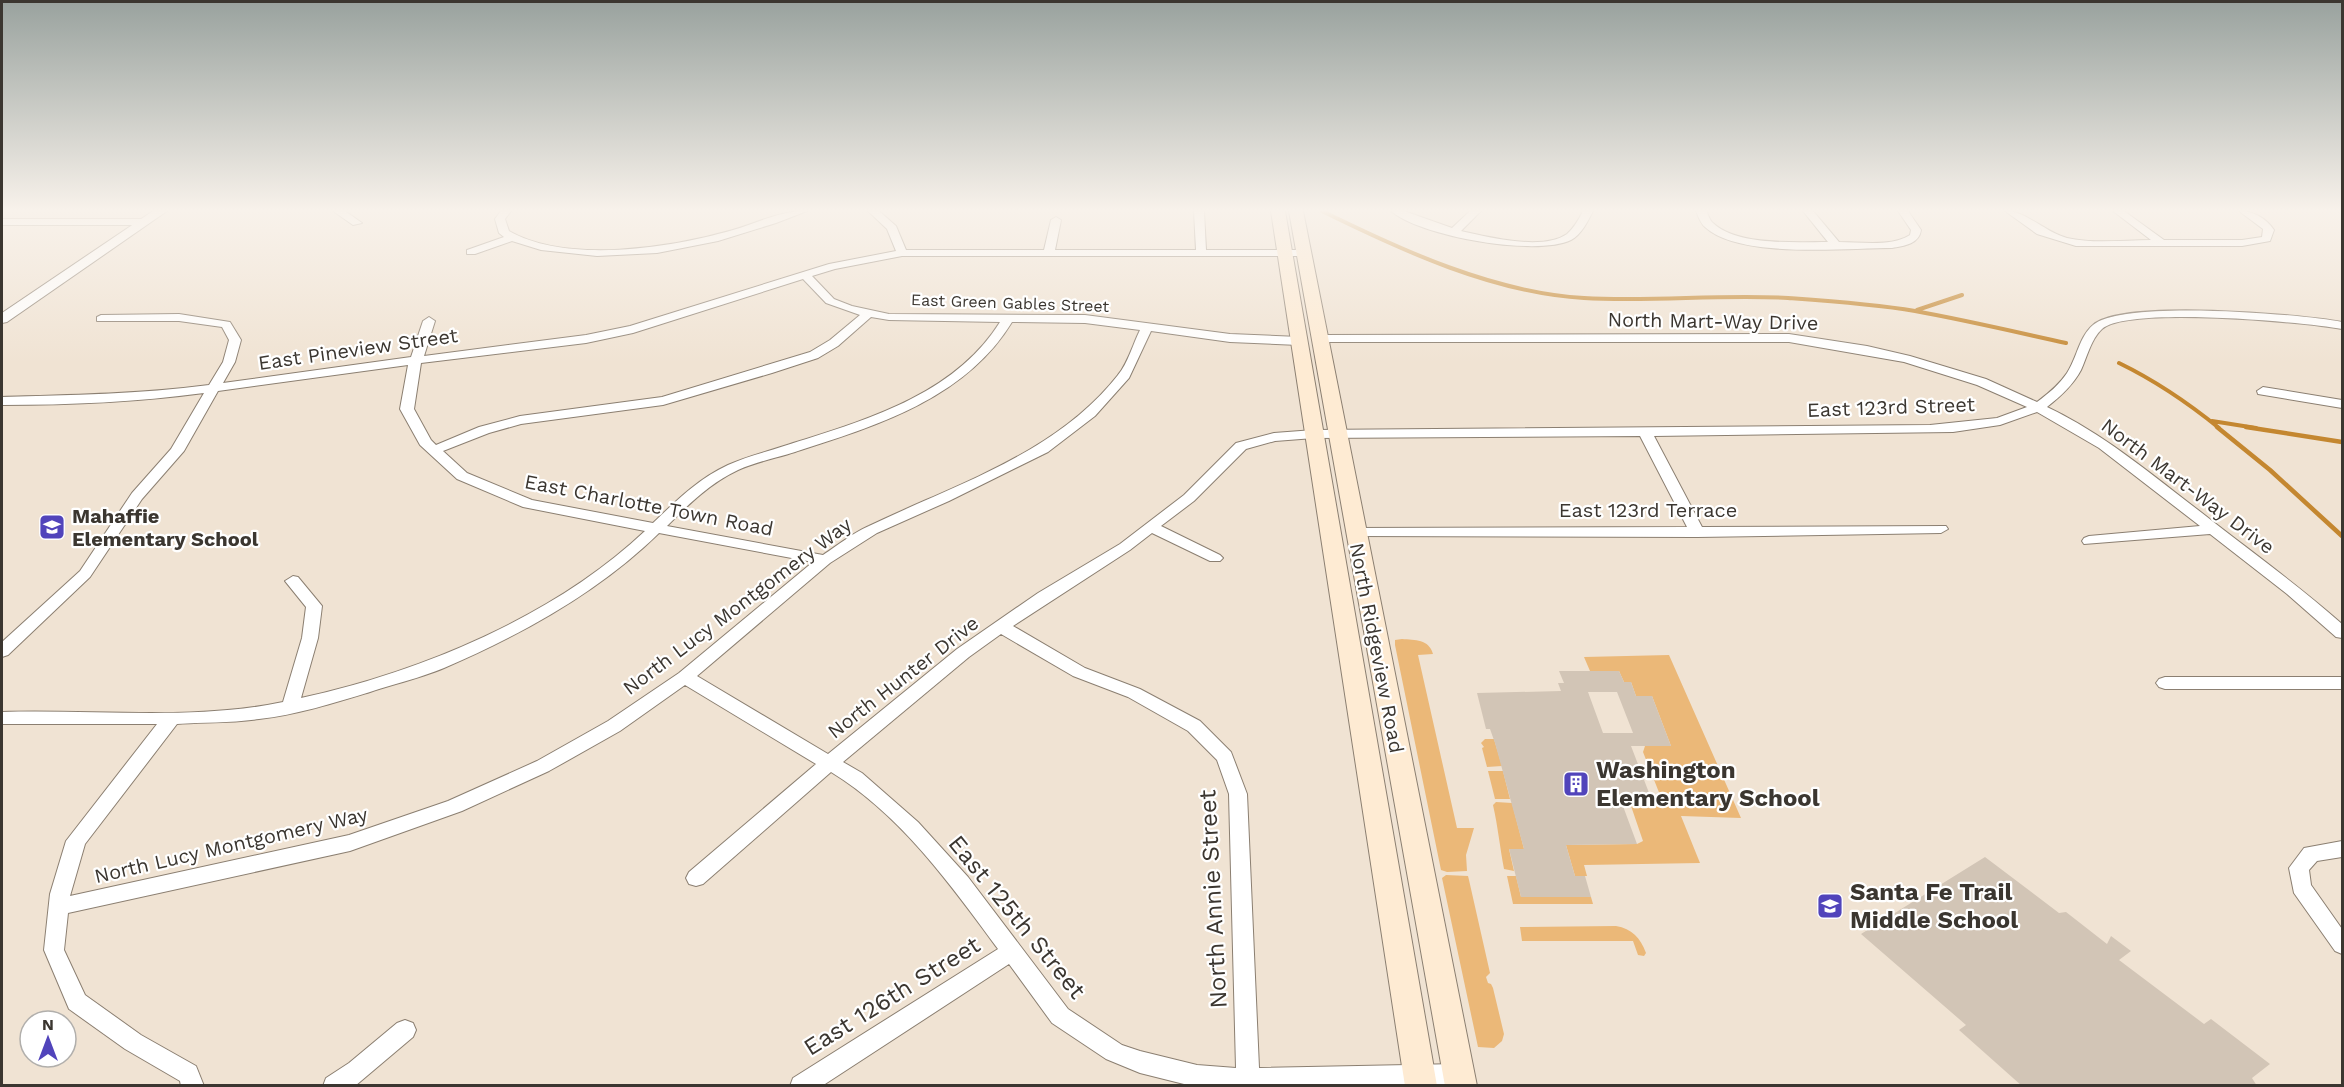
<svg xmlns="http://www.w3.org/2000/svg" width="2344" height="1087" font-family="'Work Sans',sans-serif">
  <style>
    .green { fill: #ebb878 }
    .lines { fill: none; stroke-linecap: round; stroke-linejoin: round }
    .stream-far1 { stroke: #c48730; stroke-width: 4 }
    .stream { stroke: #c48730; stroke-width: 4.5 }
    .building { fill: #d2c5b6; fill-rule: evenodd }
    .minor-casing { stroke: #8b7f71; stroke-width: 2 }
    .tertiary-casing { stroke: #8b7f71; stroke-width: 2 }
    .secondary-casing { stroke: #8b7f71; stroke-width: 2 }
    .minor { fill: #fff; fill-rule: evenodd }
    .tertiary { fill: #fff; fill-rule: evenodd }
    .secondary { fill: #feebd3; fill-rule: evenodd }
    .labels { text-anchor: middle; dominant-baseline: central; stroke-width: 4.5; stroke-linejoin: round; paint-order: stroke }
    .far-street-label { font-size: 16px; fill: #3b3630; stroke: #fff }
    .street-label { font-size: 20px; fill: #3b3630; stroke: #fff }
    .poi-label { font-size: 20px; font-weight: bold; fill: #3b3630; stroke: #fff; text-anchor: start }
    .near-poi-label { font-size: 24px; font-weight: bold; fill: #3b3630; stroke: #fff; text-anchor: start }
    .near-street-label { font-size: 24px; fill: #3b3630; stroke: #fff }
  </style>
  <rect width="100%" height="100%" fill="#f0e3d3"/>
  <path class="green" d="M1402 639C1415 640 1429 639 1433 654L1418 655 1457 828H1474L1466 855 1467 871 1447 872 1441 870 1395 645V640Z
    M1669 655 1741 818 1681 816 1700 863 1584 865 1587 876H1575L1566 845 1637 844 1643 841 1631 806 1664 805 1643 752 1645 746H1671L1652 696H1636L1631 682H1624L1619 671H1590L1584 657Z
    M1485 739H1494L1502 766 1487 767 1482 748 1484 747 1481 743Z
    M1488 771H1503L1510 799H1495Z
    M1496 802 1512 803 1524 849H1509L1514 871 1504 869C1500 848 1498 827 1493 805Z
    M1446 875 1468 876 1469 880 1490 973 1486 977 1488 983 1491 984 1493 988 1504 1034 1502 1041 1494 1048 1478 1047 1442 878Z
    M1507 876H1516L1521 897H1591L1593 904H1513Z
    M1616 926C1632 929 1640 937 1646 953L1644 956 1638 955 1633 941H1522L1520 927Z"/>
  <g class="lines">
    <path class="stream-far1" d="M1322 211C1401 250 1494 293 1584 298 1652 302 1720 294 1788 298 1830 301 1874 304 1915 311 1965 320 2016 332 2066 343
      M1917 310 1962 295
      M2119 363C2156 381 2187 402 2219 428
      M2212 421 2256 428"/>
    <path class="stream" d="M2217 427 2270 470 2342 536
      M2246 427 2342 442"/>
  </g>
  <path class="building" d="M1559 671H1619L1624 682H1631L1636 696H1652L1671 746H1631L1651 798H1620L1637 844 1566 845 1575 876H1585L1591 897H1521L1509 849H1524L1495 743 1490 729H1486L1477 693 1561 691 1558 683H1564ZM1588 692H1617L1633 733H1603Z
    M1985 857 2059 913 2066 912 2107 944 2111 936 2131 951 2119 960 2204 1024 2211 1019 2270 1064 2252 1078 2257 1086H2022L1959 1030 1966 1025 1861 934Z"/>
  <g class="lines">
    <defs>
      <path id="minor" d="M333 211H345L362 223 353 225Z
        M501 211H511L505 219 509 231C567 264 671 248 733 230 757 223 782 210 807 211L776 223 718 241 657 253 597 256 541 250 512 241 475 254H467V250L504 237 499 233 495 219Z
        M868 211H879L896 226 906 250H1044L1051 220 1056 217 1061 220 1055 250H1196L1194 211H1204L1206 250H1304L1309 253 1304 256H902L835 269 812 276 834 299 852 306 889 314 1085 315 1230 334 1299 337 1305 341 1299 345 1230 342 1151 331 1129 378 1095 416 1048 452 949 501 877 533 830 563 697 676 828 754 957 649 1038 593 1120 544 1184 495 1236 443 1274 433 1314 430 1930 425 1997 418 2027 407 1977 385 1904 362 1789 342H1317V336L1321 335 1789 334 1867 346 1910 356 1986 379 2037 402C2049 393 2059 385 2067 373 2077 358 2079 337 2093 325 2122 299 2300 314 2342 322V329C2303 322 2128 306 2102 329 2091 339 2087 357 2081 370 2073 385 2061 396 2047 407 2104 434 2152 475 2202 513 2249 550 2298 585 2342 624V638L2336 637 2287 594 2210 534 2084 544 2082 541 2084 538 2089 536 2200 526 2099 448 2037 412 2000 425 1953 432 1654 436 1702 527 1946 526 1948 529 1941 533 1697 537 1355 536 1350 534 1348 531 1350 528 1687 527 1640 436 1314 438 1275 441 1246 449 1194 501 1161 526 1220 555 1223 558 1220 561H1210L1152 533 1130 550 1013 626 1085 668 1140 689 1200 721 1231 752 1247 794 1259 1068 1459 1064 1467 1067 1470 1075 1467 1083 1460 1086H1192L1140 1073 1106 1059 1052 1023 1009 964 822 1086H790L793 1078 998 949C951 885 900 814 831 772L703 884 696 886 689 884 686 878 689 872 816 764 685 685 620 731 549 771 462 811 350 851 68 913 64 950 85 995 141 1035 196 1066 204 1086H181L180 1081 125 1049 69 1009 44 950 50 894 66 841 157 724H2V712C92 709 195 721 283 702L302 638 306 607 285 581 293 576 298 577 322 606 318 638 301 698C421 672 555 616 645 531L523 507 457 479 420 445 400 409 408 365 218 391 184 451 142 499 90 577 8 655 2 657V642L80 571 132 493 171 449 204 393C137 402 70 405 2 405V397C71 395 140 394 209 385L223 362 229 340 222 327 179 321H97V317L101 315 179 314 230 322 241 340 235 362 223 383 411 357 423 321 429 317 435 321 424 356 586 335 630 326 829 264 896 251 887 229ZM803 279 826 303 860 315 830 340 810 352 662 397 520 416 479 427 436 445 431 440 414 409 421 363 586 343 633 333ZM871 317 889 320 1000 322C954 396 863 421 784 446 766 452 745 457 728 465 698 479 676 501 653 523L532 500 467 473 443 451 489 433 521 424 663 405 772 373 818 358 838 346ZM1012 322 1085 323 1140 330C1133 344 1128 363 1118 375 1056 454 956 484 869 526 853 533 838 545 823 555L667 526C689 504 710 483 738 470 756 462 776 458 795 452 876 426 965 399 1012 322ZM659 533 813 562 679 673 608 721 537 761 448 801 349 835 70 896 85 844 177 724C204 722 232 723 259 719 296 715 334 703 370 692 394 684 420 678 444 668 521 635 599 592 659 533ZM1001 634 1073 676 1128 697 1188 731 1217 760 1229 794 1236 1068 1197 1065 1140 1051 1122 1045 1068 1009 968 877 918 822 862 773 843 762 969 657Z
        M1391 211H1404L1452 228 1470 211H1481L1461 231C1488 237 1543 251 1567 234 1574 228 1579 219 1583 211H1593C1588 221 1581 235 1571 240 1536 257 1419 236 1391 211Z
        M1696 211H1706C1708 214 1710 221 1713 223 1737 246 1797 242 1828 242L1803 211H1813L1839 242C1861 242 1891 247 1910 235L1911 230 1898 211H1908L1921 230C1919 244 1904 246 1892 248 1846 248 1739 259 1705 227 1701 224 1698 216 1696 211Z
        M2005 211C2025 210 2046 233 2067 238 2093 244 2124 240 2151 240L2113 211H2124L2164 240H2242L2262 237 2263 229 2239 211C2253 211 2266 218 2274 230L2270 241 2242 246H2076L2037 234Z
        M2 219H145L150 222 145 225H2Z
        M2263 387 2342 400V408L2258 394 2257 391Z
        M2165 677H2342V689H2165L2159 687 2156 683 2159 679Z
        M2342 841V857L2317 861 2309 870 2311 885 2342 929V954L2335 951 2294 893 2289 868 2304 848Z
        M405 1020 413 1023 416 1030 413 1037 355 1086H323L326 1078 349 1063 397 1023Z"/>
      <path id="tertiary" d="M153 211H167L7 322 2 323V313Z"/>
      <path id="secondary" d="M1271 211H1285L1437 1086H1405Z
        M1289 211H1303L1477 1086H1445Z"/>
    </defs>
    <use href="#minor" class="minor-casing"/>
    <use href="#tertiary" class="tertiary-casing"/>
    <use href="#secondary" class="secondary-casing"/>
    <use href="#minor" class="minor"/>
    <use href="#tertiary" class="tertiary"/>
    <use href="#secondary" class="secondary"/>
  </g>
  <linearGradient id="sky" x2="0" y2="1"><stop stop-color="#99a29e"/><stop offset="0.58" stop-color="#f8f2eb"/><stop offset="1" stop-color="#f8f2eb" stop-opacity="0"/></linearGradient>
  <rect width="2344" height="363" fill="url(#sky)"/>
  <defs>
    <symbol id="school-square" viewBox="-11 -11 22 22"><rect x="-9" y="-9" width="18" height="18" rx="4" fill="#5144bb" stroke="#fff"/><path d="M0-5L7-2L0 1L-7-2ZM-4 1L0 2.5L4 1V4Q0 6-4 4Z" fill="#fff"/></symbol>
    <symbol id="building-square" viewBox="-11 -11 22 22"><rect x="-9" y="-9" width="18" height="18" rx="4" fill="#5144bb" stroke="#fff"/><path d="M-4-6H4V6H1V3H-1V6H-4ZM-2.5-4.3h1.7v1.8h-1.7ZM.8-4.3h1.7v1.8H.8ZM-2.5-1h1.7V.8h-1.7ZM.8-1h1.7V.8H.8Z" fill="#fff"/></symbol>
  </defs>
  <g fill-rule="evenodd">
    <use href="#school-square" x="37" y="512" width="30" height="30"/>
    <use href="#building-square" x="1561" y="769" width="30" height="30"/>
    <use href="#school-square" x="1815" y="891" width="30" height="30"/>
  </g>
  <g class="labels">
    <g class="far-street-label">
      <text transform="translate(1010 303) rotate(2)">East Green Gables Street</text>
    </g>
    <g class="street-label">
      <text transform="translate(1713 321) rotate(1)">North Mart-Way Drive</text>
      <text transform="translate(358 349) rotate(-8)">East Pineview Street</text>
      <text transform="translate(1891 407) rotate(-2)">East 123rd Street</text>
      <text transform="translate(2188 486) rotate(37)">North Mart-Way Drive</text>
      <text transform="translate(649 505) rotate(11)">East Charlotte Town Road</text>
      <text x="1648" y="510">East 123rd Terrace</text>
      <text transform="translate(737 606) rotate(-37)">North Lucy Montgomery Way</text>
      <text transform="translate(1377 648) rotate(79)">North Ridgeview Road</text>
      <text transform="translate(903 677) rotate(-38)">North Hunter Drive</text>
      <text transform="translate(231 845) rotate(-13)">North Lucy Montgomery Way</text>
    </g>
    <g class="poi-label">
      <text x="72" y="516">Mahaffie<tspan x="72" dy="23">Elementary School</tspan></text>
    </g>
    <g class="near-poi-label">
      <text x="1596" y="770">Washington<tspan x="1596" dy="28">Elementary School</tspan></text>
      <text x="1850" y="892">Santa Fe Trail<tspan x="1850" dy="28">Middle School</tspan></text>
    </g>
    <g class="near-street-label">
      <text transform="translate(1213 899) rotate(-93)">North Annie Street</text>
      <text transform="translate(1017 917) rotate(51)">East 125th Street</text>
      <text transform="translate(892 996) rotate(-32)">East 126th Street</text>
    </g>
  </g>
  <rect width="2344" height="1087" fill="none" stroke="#3b3630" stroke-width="6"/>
  <g transform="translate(48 1039)"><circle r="28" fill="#ffffff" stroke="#b1afac" stroke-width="1.5"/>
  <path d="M0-4.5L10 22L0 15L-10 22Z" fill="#5144bb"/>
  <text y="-9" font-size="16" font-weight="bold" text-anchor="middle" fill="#3b3630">N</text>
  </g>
</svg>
